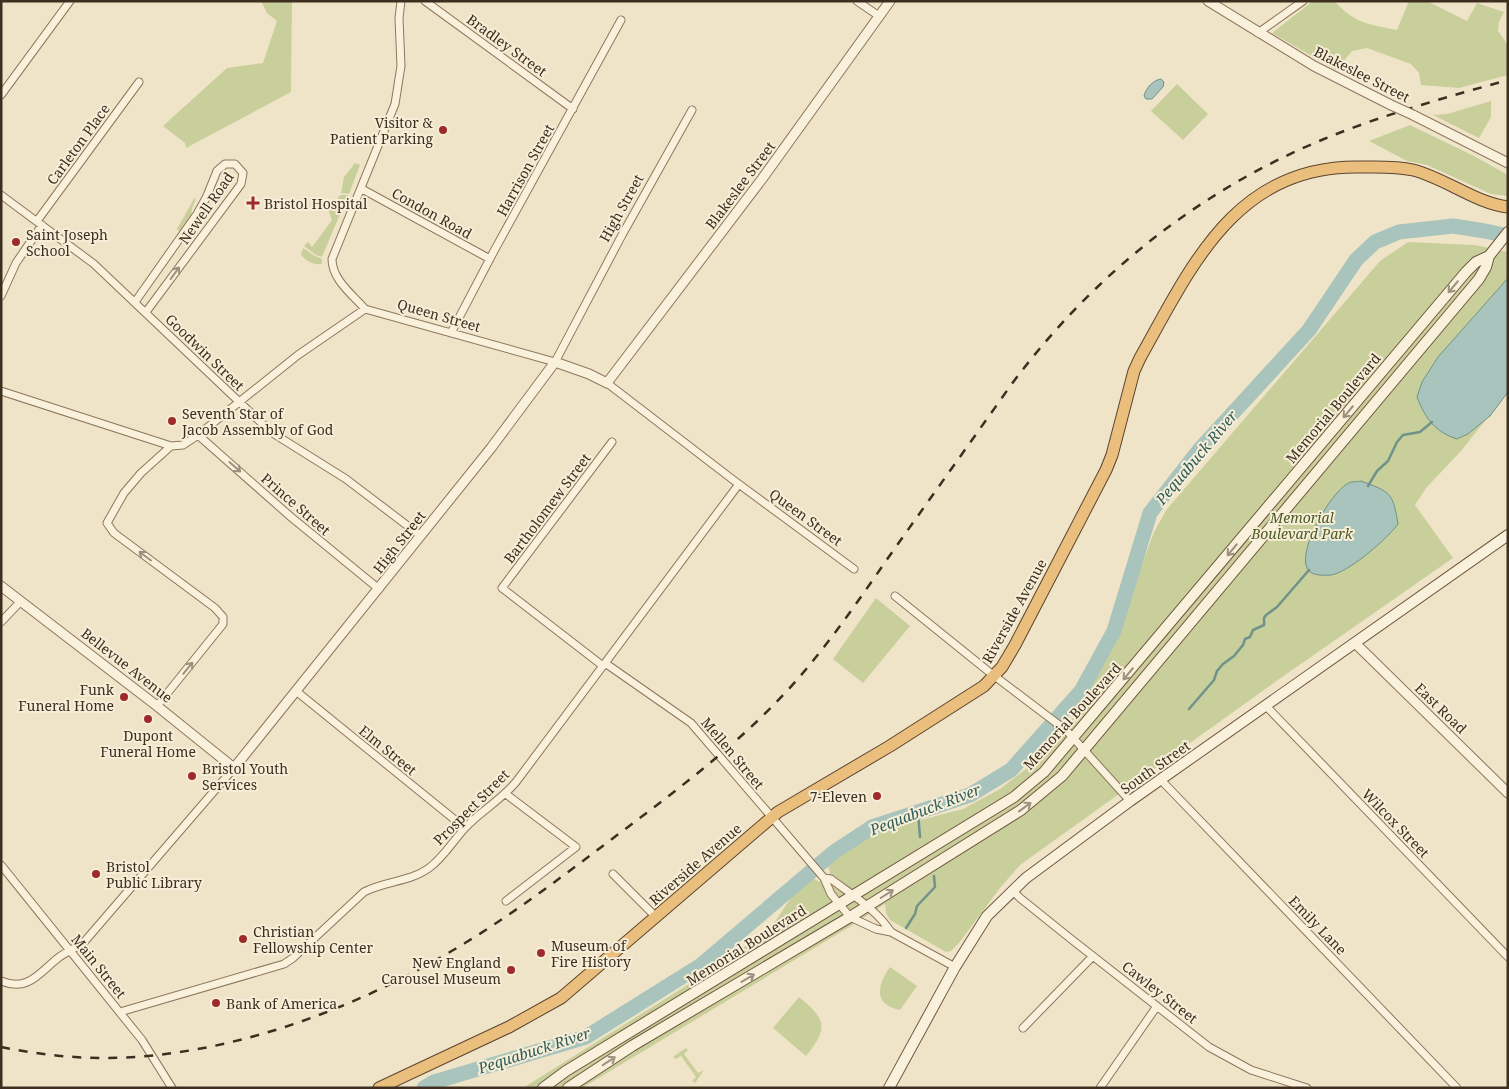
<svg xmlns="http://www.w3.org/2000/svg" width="1509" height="1089" font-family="'Noto Serif',serif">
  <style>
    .green { fill: #c9cf9b }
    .water { fill: #a9c4bc; stroke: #6f938a }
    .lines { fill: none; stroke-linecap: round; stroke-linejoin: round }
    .stream { stroke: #6f938a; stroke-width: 2.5 }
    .river { stroke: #a9c4bc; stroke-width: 15 }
    .minor-casing { stroke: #8d765c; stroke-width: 9 }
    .tertiary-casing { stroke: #8d765c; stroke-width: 11 }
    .secondary-casing { stroke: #6f573f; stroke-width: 12 }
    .trunk-casing { stroke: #5b4430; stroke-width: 13 }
    .minor { stroke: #faf1dc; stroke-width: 7 }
    .tertiary { stroke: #faf1dc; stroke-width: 9 }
    .secondary { stroke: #faf1dc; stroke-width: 10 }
    .trunk { stroke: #eabe7c; stroke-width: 11 }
    .rail { stroke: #3d2e20; stroke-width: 2.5; stroke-dasharray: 9 9; stroke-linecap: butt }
    .tertiary-bridge-casing { stroke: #8d765c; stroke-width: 11; stroke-linecap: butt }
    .tertiary-bridge { stroke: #faf1dc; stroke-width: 9 }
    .oneway { stroke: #9c907e }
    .poi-dot { fill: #9e2a2b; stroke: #f7eed8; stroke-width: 2 }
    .labels { text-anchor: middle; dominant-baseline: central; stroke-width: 4; stroke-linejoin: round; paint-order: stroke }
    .street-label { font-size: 14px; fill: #3d2e20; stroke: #f7eed8 }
    .poi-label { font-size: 14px; fill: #3d2e20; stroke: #f7eed8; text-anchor: start }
    .park-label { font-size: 14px; font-style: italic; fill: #4d5a26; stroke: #f7eed8 }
    .water-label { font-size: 15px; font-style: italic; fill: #2f5d5a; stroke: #f7eed8 }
  </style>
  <rect width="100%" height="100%" fill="#f0e4c8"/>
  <path class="green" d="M261 1H292L291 92 186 148 185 143 163 126 227 68 263 63 277 21 267 13Z
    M1313 1H1334C1356 24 1368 24 1397 30L1409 1H1427L1467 21 1477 3 1504 12 1499 22 1498 31 1508 45V75L1459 88 1421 85 1419 73 1411 64 1367 48 1352 51 1336 70 1272 33Z
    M1177 84 1208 114 1183 140 1151 111Z
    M1491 101V117L1479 138 1433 115 1447 114Z
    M1410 125 1474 156 1508 175V196L1491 194 1427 165 1407 161 1369 141Z
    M355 163 360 165 349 194 341 193 344 177Z
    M340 195H348L322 257 316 255 304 246 308 242 312 247 332 220 329 212Z
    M195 197C196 202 193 204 192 209 190 225 195 221 184 236L177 229Z
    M1408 242 1475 245 1508 252V392L1461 451 1426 488 1415 505 1453 558 1275 682 1020 865 1000 888 959 943 951 951 946 952 890 920 886 913 885 904 851 926 582 1088H523L732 957 774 923 797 889 812 877 819 882 830 873 828 865 863 838 882 830 963 809 1000 789 1031 765 1048 748 1078 712 1108 656 1154 532 1167 509 1380 261Z
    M303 248 315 256 322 259V264C313 265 305 261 301 254Z
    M876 598 910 626 863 683 833 659Z
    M890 967 917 986 900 1010C873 1005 877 985 890 967Z
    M799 997C826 1019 829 1028 806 1056L773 1028Z
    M686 1048 688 1050 684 1054 698 1073 704 1070 695 1083 692 1081 696 1077 681 1056 676 1059 673 1057Z"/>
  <path class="water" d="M1161 79 1164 82 1163 87 1152 99H1146L1144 96C1146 88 1153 80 1161 79Z
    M1508 278V392L1490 416 1468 434 1457 439C1435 432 1425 418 1417 397L1422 382 1438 357Z
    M1361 481C1391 492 1393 493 1398 524 1386 540 1353 568 1335 574 1330 576 1325 575 1319 575 1314 574 1309 573 1307 568 1298 549 1330 494 1347 484 1351 481 1357 482 1361 481Z"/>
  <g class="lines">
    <path class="stream" d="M1368 486 1377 471 1388 461 1397 442 1403 435 1420 432 1432 422
      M1189 709 1214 680 1217 671 1223 664 1234 656 1243 645 1245 639 1250 637 1253 630 1264 625V618L1266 615 1277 607 1309 570
      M918 812 920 837
      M906 928 915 914 917 906 935 887 934 876"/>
    <path class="river" d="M424 1088 434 1082 586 1037 701 965 834 852 872 827 970 795 1011 770 1081 691 1114 631 1150 513 1199 450 1309 330 1356 260 1375 242 1399 232 1453 226 1485 231 1508 236"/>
    <defs>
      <path id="minor" d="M425 1 573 109
        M857 1 879 16
        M1258 33 1303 1
        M1 95 70 1
        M362 189 490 259
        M1 195 94 264 271 432 346 479 421 536
        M37 221 139 82
        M1 296 16 263 42 225
        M135 302 197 214 206 198 217 171 225 164H235L243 173 241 184 146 312
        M365 309C353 295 332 280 332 259L395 104 401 66 399 18 401 1
        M451 333 494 251 621 20
        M607 383 732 479 854 569
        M1 391 171 446 183 445 198 435 298 355 365 309 555 362 622 235 692 110
        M198 435 291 517 379 589
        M895 596 988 671 1067 731 1130 801
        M1 622 21 601
        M605 663 691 723 824 878 831 894 850 917 876 929 891 932 955 967
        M603 666 502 588 612 442
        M296 691 465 828
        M157 706 223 624V617L215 608 114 533 107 523 124 493 141 473 171 446
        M1266 706 1508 957
        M1161 780 1457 1088
        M506 794 576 847 506 901
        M1 865 142 1040 172 1088
        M613 874 656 917
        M824 878 831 879C852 895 876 909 891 932
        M1012 890 1020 898 1071 939 1209 1047 1251 1070 1307 1088
        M1 981C28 992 39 973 58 958 67 951 77 948 85 941L234 768
        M120 1012 284 964 293 958 364 892C384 881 410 882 429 868 443 858 453 841 465 828 481 811 501 800 516 782L739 484
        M1023 1028 1093 956
        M1100 1088 1157 1006"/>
      <path id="tertiary" d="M1208 1 1314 66 1391 105
        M1413 115 1508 163
        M1 586 157 706 234 768 491 448 555 362 589 374 607 383 762 179 890 1
        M1355 643 1508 793"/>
      <path id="secondary" d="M543 1088 566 1071 1014 797 1044 772 1466 272 1476 262 1489 256
        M568 1088 632 1046 850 917 1021 810 1062 776 1479 279 1486 267 1489 256 1508 232
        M889 1088 955 967 987 916 1026 878 1130 801 1508 535"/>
      <path id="trunk" d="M379 1088 509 1027 561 998 778 812 890 746 984 686 1002 667 1015 645 1106 470 1112 455 1134 371 1140 358C1192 265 1236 165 1360 167 1377 167 1396 166 1413 170 1445 178 1475 203 1508 207"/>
    </defs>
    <use href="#minor" class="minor-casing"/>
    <use href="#tertiary" class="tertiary-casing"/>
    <use href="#secondary" class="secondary-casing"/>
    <use href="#trunk" class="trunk-casing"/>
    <use href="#minor" class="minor"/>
    <use href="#tertiary" class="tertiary"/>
    <use href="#secondary" class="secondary"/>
    <use href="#trunk" class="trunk"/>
    <path class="rail" d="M1 1047C45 1056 90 1060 135 1057 251 1049 367 1003 465 943 516 912 564 875 612 839 677 790 742 742 796 681 830 642 859 600 888 558 929 500 970 443 1011 385 1092 276 1198 191 1324 139 1382 115 1447 97 1508 80"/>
    <defs>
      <path id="tertiary-bridge" d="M1391 105 1413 115"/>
    </defs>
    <use href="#tertiary-bridge" class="tertiary-bridge-casing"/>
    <use href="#tertiary-bridge" class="tertiary-bridge"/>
  </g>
  <defs><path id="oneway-shaft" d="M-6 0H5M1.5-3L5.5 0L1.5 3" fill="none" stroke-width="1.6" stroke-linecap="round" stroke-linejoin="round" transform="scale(1.25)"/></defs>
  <g class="oneway">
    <use href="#oneway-shaft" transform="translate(175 273) rotate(-54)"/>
    <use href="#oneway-shaft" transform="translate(1453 287) rotate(130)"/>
    <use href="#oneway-shaft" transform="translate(1348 412) rotate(130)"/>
    <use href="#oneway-shaft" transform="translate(235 467) rotate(41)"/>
    <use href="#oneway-shaft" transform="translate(1232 550) rotate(130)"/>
    <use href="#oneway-shaft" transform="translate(145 556) rotate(-143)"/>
    <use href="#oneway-shaft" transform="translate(188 668) rotate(-51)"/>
    <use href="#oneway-shaft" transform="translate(1128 674) rotate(130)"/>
    <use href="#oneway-shaft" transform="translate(1025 807) rotate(-36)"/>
    <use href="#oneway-shaft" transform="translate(887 894) rotate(-32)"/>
    <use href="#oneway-shaft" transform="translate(748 978) rotate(-31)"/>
    <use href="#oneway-shaft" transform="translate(609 1061) rotate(-33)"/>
  </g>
  <g class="poi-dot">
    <circle cx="443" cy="130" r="5"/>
    <path d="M250.5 195.5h5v5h5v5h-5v5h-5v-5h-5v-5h5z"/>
    <circle cx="16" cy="242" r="5"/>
    <circle cx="172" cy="421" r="5"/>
    <circle cx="124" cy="697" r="5"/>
    <circle cx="148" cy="719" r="5"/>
    <circle cx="192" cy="776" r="5"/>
    <circle cx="877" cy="796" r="5"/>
    <circle cx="96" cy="874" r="5"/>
    <circle cx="243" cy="939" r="5"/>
    <circle cx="541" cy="953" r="5"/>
    <circle cx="511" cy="970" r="5"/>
    <circle cx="216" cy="1003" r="5"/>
  </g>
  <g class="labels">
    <g class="street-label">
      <text transform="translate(507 45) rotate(36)">Bradley Street</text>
      <text transform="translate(1362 74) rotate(27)">Blakeslee Street</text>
      <text transform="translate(78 144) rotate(-54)">Carleton Place</text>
      <text transform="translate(525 170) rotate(-61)">Harrison Street</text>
      <text transform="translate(740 185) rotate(-53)">Blakeslee Street</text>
      <text transform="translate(206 208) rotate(-55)">Newell Road</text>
      <text transform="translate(621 208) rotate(-61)">High Street</text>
      <text transform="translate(432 213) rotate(29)">Condon Road</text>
      <text transform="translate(439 315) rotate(16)">Queen Street</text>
      <text transform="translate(205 352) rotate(44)">Goodwin Street</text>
      <text transform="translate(1333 408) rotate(-50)">Memorial Boulevard</text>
      <text transform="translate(296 504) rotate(41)">Prince Street</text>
      <text transform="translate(547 508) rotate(-53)">Bartholomew Street</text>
      <text transform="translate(806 517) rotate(36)">Queen Street</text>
      <text transform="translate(399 542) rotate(-52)">High Street</text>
      <text transform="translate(1014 611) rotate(-61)">Riverside Avenue</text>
      <text transform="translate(127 665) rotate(38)">Bellevue Avenue</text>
      <text transform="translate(1441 708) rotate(44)">East Road</text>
      <text transform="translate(1072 716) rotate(-48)">Memorial Boulevard</text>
      <text transform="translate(388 750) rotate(39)">Elm Street</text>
      <text transform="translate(733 753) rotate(50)">Mellen Street</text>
      <text transform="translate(1155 767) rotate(-35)">South Street</text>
      <text transform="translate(471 807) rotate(-45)">Prospect Street</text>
      <text transform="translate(1396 823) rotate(46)">Wilcox Street</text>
      <text transform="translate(695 864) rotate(-41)">Riverside Avenue</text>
      <text transform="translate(1318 925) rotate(46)">Emily Lane</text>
      <text transform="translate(746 945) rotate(-32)">Memorial Boulevard</text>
      <text transform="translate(99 966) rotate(51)">Main Street</text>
      <text transform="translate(1160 992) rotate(38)">Cawley Street</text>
    </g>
    <g class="poi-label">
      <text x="433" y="122" text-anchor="end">Visitor &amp;<tspan x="433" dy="16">Patient Parking</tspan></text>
      <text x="264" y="203">Bristol Hospital</text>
      <text x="26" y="234">Saint Joseph<tspan x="26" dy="16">School</tspan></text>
      <text x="182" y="413">Seventh Star of<tspan x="182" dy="16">Jacob Assembly of God</tspan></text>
      <text x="114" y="689" text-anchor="end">Funk<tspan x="114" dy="16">Funeral Home</tspan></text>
      <text x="148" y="735" text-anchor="middle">Dupont<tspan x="148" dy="16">Funeral Home</tspan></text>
      <text x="202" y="768">Bristol Youth<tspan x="202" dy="16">Services</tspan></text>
      <text x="867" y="796" text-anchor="end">7-Eleven</text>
      <text x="106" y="866">Bristol<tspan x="106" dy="16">Public Library</tspan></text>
      <text x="253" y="931">Christian<tspan x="253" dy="16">Fellowship Center</tspan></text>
      <text x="551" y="945">Museum of<tspan x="551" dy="16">Fire History</tspan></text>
      <text x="501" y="962" text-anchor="end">New England<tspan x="501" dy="16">Carousel Museum</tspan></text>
      <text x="226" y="1003">Bank of America</text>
    </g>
    <g class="park-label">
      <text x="1302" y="517">Memorial<tspan x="1302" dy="16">Boulevard Park</tspan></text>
    </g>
    <g class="water-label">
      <text transform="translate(1196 457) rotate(-50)">Pequabuck River</text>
      <text transform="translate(925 809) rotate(-21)">Pequabuck River</text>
      <text transform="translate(534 1050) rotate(-18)">Pequabuck River</text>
    </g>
  </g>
  <rect width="1509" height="1089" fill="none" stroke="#3d2e20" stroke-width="5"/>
</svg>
